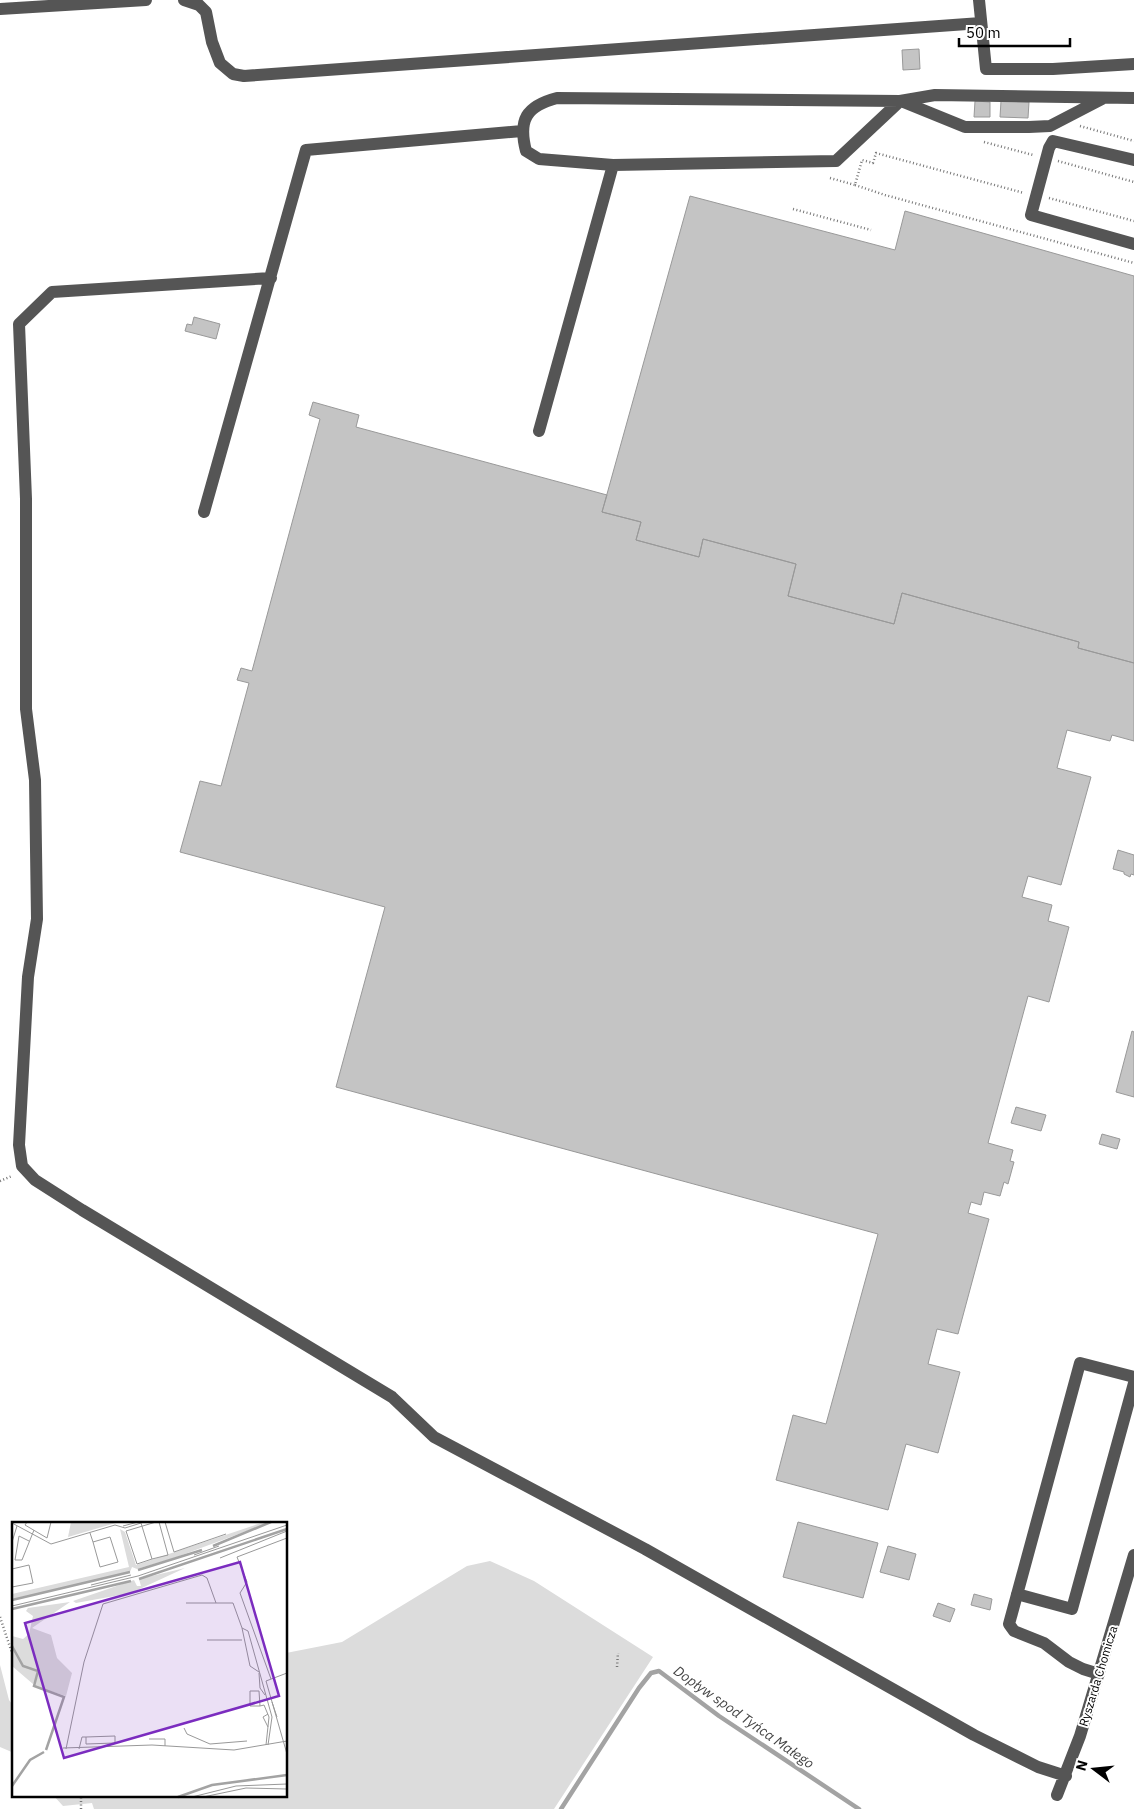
<svg xmlns="http://www.w3.org/2000/svg" width="1134" height="1809" font-family="'IBM Plex Sans',sans-serif">
  <style>
    .green { fill: #dcdcdc }
    .lines { fill: none; stroke-linecap: round; stroke-linejoin: round }
    .stream { stroke: #a3a3a3; stroke-width: 4.5 }
    .building { fill: #c4c4c4; stroke: #999 }
    .path { stroke: #777; stroke-width: 2.5; stroke-dasharray: 1 2.5; stroke-linecap: butt }
    .minor { stroke: #555; stroke-width: 12 }
    .labels { text-anchor: middle; dominant-baseline: central; stroke-width: 4; stroke-linejoin: round; paint-order: stroke }
    .street-label { font-size: 12px; fill: #000; stroke: #fff }
    .water-label { font-size: 14px; font-style: italic; fill: #444; stroke: #fff }
    .inset-river { fill: none; stroke: #a3a3a3; stroke-width: 2.5 }
    .inset-road { fill: none; stroke: #999; stroke-width: 1 }
    .view { fill: #7b2cbf; fill-opacity: 0.15; stroke: #7b2cbf; stroke-width: 2.5 }
    .inset-edge { fill: none; stroke: #000; stroke-width: 2.5 }
  </style>
  <rect width="100%" height="100%" fill="#fff"/>
  <path class="green" d="M490 1561 534 1581 653 1657 554 1809H94L92 1803 63 1806 53 1795H286V1653L342 1642 467 1566Z
    M0 1665 9 1700 14 1707V1753L0 1747Z"/>
  <g class="lines">
    <path class="stream" d="M561 1809 639 1688 651 1673 659 1671 719 1716 859 1809"/>
  </g>
  <path class="building" d="M919 49 920 69 903 70 902 50Z
    M975 101 990 102V117H974Z
    M1001 101 1029 102 1028 118 1000 117Z
    M690 196 895 250 905 211 1134 276V663L1078 648 1079 642 902 593 894 624 788 596 796 564 703 539 699 557 636 540 641 522 602 512Z
    M194 317 220 324 216 339 185 331 187 324 192 325Z
    M313 402 359 415 356 427 607 495 602 512 641 522 636 540 699 557 703 539 796 564 788 596 894 624 902 593 1079 642 1078 648 1134 663V741L1112 735 1110 741 1067 730 1057 768 1091 777 1061 885 1028 876 1022 897 1052 905 1048 921 1069 927 1049 1002 1028 996 988 1143 1013 1150 1010 1161 1014 1162 1008 1184 1004 1182 1000 1196 984 1192 981 1205 971 1202 968 1213 989 1219 958 1334 937 1329 928 1364 960 1372 938 1453 906 1444 888 1510 776 1480 793 1415 826 1424 878 1234 336 1087 385 907 180 852 200 781 221 786 249 683 237 680 241 668 252 671 320 419 309 415Z
    M1118 850 1134 855V875L1131 874 1130 877 1124 874V872L1113 869Z
    M1132 1031 1134 1032V1097L1116 1092Z
    M1016 1107 1046 1115 1041 1131 1011 1123Z
    M1102 1134 1120 1139 1117 1149 1099 1144Z
    M798 1522 878 1543 863 1598 783 1577Z
    M888 1546 916 1554 909 1580 880 1572Z
    M974 1594 992 1599 990 1610 971 1605Z
    M938 1603 955 1609 950 1622 933 1616Z"/>
  <g class="lines">
    <path class="path" d="M1080 126 1134 141
      M984 142 1033 155
      M1058 161 1134 182
      M830 178 855 185 862 160 873 163 876 153 1024 193
      M855 185 885 195 1134 263
      M1049 198 1134 221
      M793 209 871 230
      M0 1181 12 1176
      M0 1617 14 1659
      M617 1667 618 1653
      M81 1809V1795"/>
    <path class="minor" d="M184 0 199 5 206 12 212 42 220 63 233 74 244 76 981 23
      M979 0 986 69H1053L1134 64
      M0 9 146 0
      M900 101 836 161 613 165 539 159 526 151C518 120 526 106 557 98L900 101 935 95 1134 98
      M901 101 965 127H1029L1050 126 1102 99
      M1134 160 1053 141 1049 148 1031 215 1134 244
      M271 278 52 292 19 324 26 499V709L35 780 37 919 28 977 19 1145 22 1166 35 1180 82 1210 392 1397 434 1437 645 1549 974 1735 1038 1767 1066 1776
      M539 431 613 165
      M204 512 306 150 522 131
      M1017 1594 1072 1609 1134 1383
      M1099 1674 1083 1669 1069 1662 1044 1643 1014 1631 1009 1624 1080 1363 1134 1377
      M1057 1795 1080 1736 1134 1555"/>
  </g>
  <g class="labels">
    <g class="street-label">
      <text transform="translate(1098 1676) rotate(-73)">Ryszarda Chomicza</text>
    </g>
    <g class="water-label">
      <text transform="translate(744 1717) rotate(35)">Dopływ spod Tyńca Małego</text>
    </g>
  </g>
  <g transform="translate(12 1522)">
    <rect width="275" height="275" fill="#fff"/>
    <path d="M59 0H107L56 15ZM252 0 256 1 162 36 125 47 120 45 118 50 83 59 0 77V72L117 45 108 7 113 10 124 43ZM173 46 119 71 64 81 61 79 122 58 125 64H129L127 57ZM58 80 20 106 39 113 45 136 60 151 54 174 22 164 26 154 21 162 0 144V114L11 117 17 112 21 94 14 89 16 86Z" fill="#dcdcdc"/>
    <path class="inset-river" d="M201 24 259 0M126 48 190 28M127 57 275 7M0 78 118 50M0 87 119 59M0 124 11 144 26 149 22 164 52 175 34 228M0 264 18 238 32 230M166 275 200 263 275 253"/>
    <path class="inset-road" d="M15 0 13 3 35 16 39 0M153 0 162 30 214 12M0 1 39 22 103 3 113 6 129 1 140 37 156 33 147 0M111 4 126 0M78 11 81 20 88 45 106 40 98 15 81 20M17 19 7 14 3 38H10L22 8M0 20 5 4M182 33 207 24M208 36 275 9M140 37 125 42 114 9 144 0M0 47 17 43 21 61 0 65M79 63 119 53M174 81H221L230 106M0 84 126 54 275 3M195 118H230M247 150 238 144 230 106 236 109 260 195 256 223M247 151 248 166 253 173M275 151 254 159 275 232M259 157 228 71 235 60 225 35 275 16M260 180 265 195M248 184H238V169H247L248 184 252 183 257 195 254 223M256 192 251 195 256 205M172 206 175 212 198 222 235 219M137 217H153V224M51 226 140 223 222 228 275 219M54 227 72 140 91 82 190 53 195 56 204 81M67 227 70 215H74L103 214V221L74 222V215M180 275 224 264 275 262M191 275 234 266 275 267"/>
    <path class="view" d="M228 40 267 174 52 236 13 101Z"/>
    <rect width="275" height="275" class="inset-edge"/>
  </g>
  <g transform="translate(1094 1769) rotate(286)" stroke="#ffffff" stroke-width="4" paint-order="stroke">
  <path d="M0-4L9 19L0 12L-9 19Z" fill="#000000"/>
  <text y="-8" font-size="14" font-weight="bold" text-anchor="middle" fill="#000000">N</text>
  </g>
  <path d="M959 38v8h111v-8" fill="none" stroke="#000000" stroke-width="2.5"/>
  <text x="966" y="38" font-size="15" fill="#000000" stroke="#ffffff" stroke-width="4" paint-order="stroke">50 m</text>
</svg>
